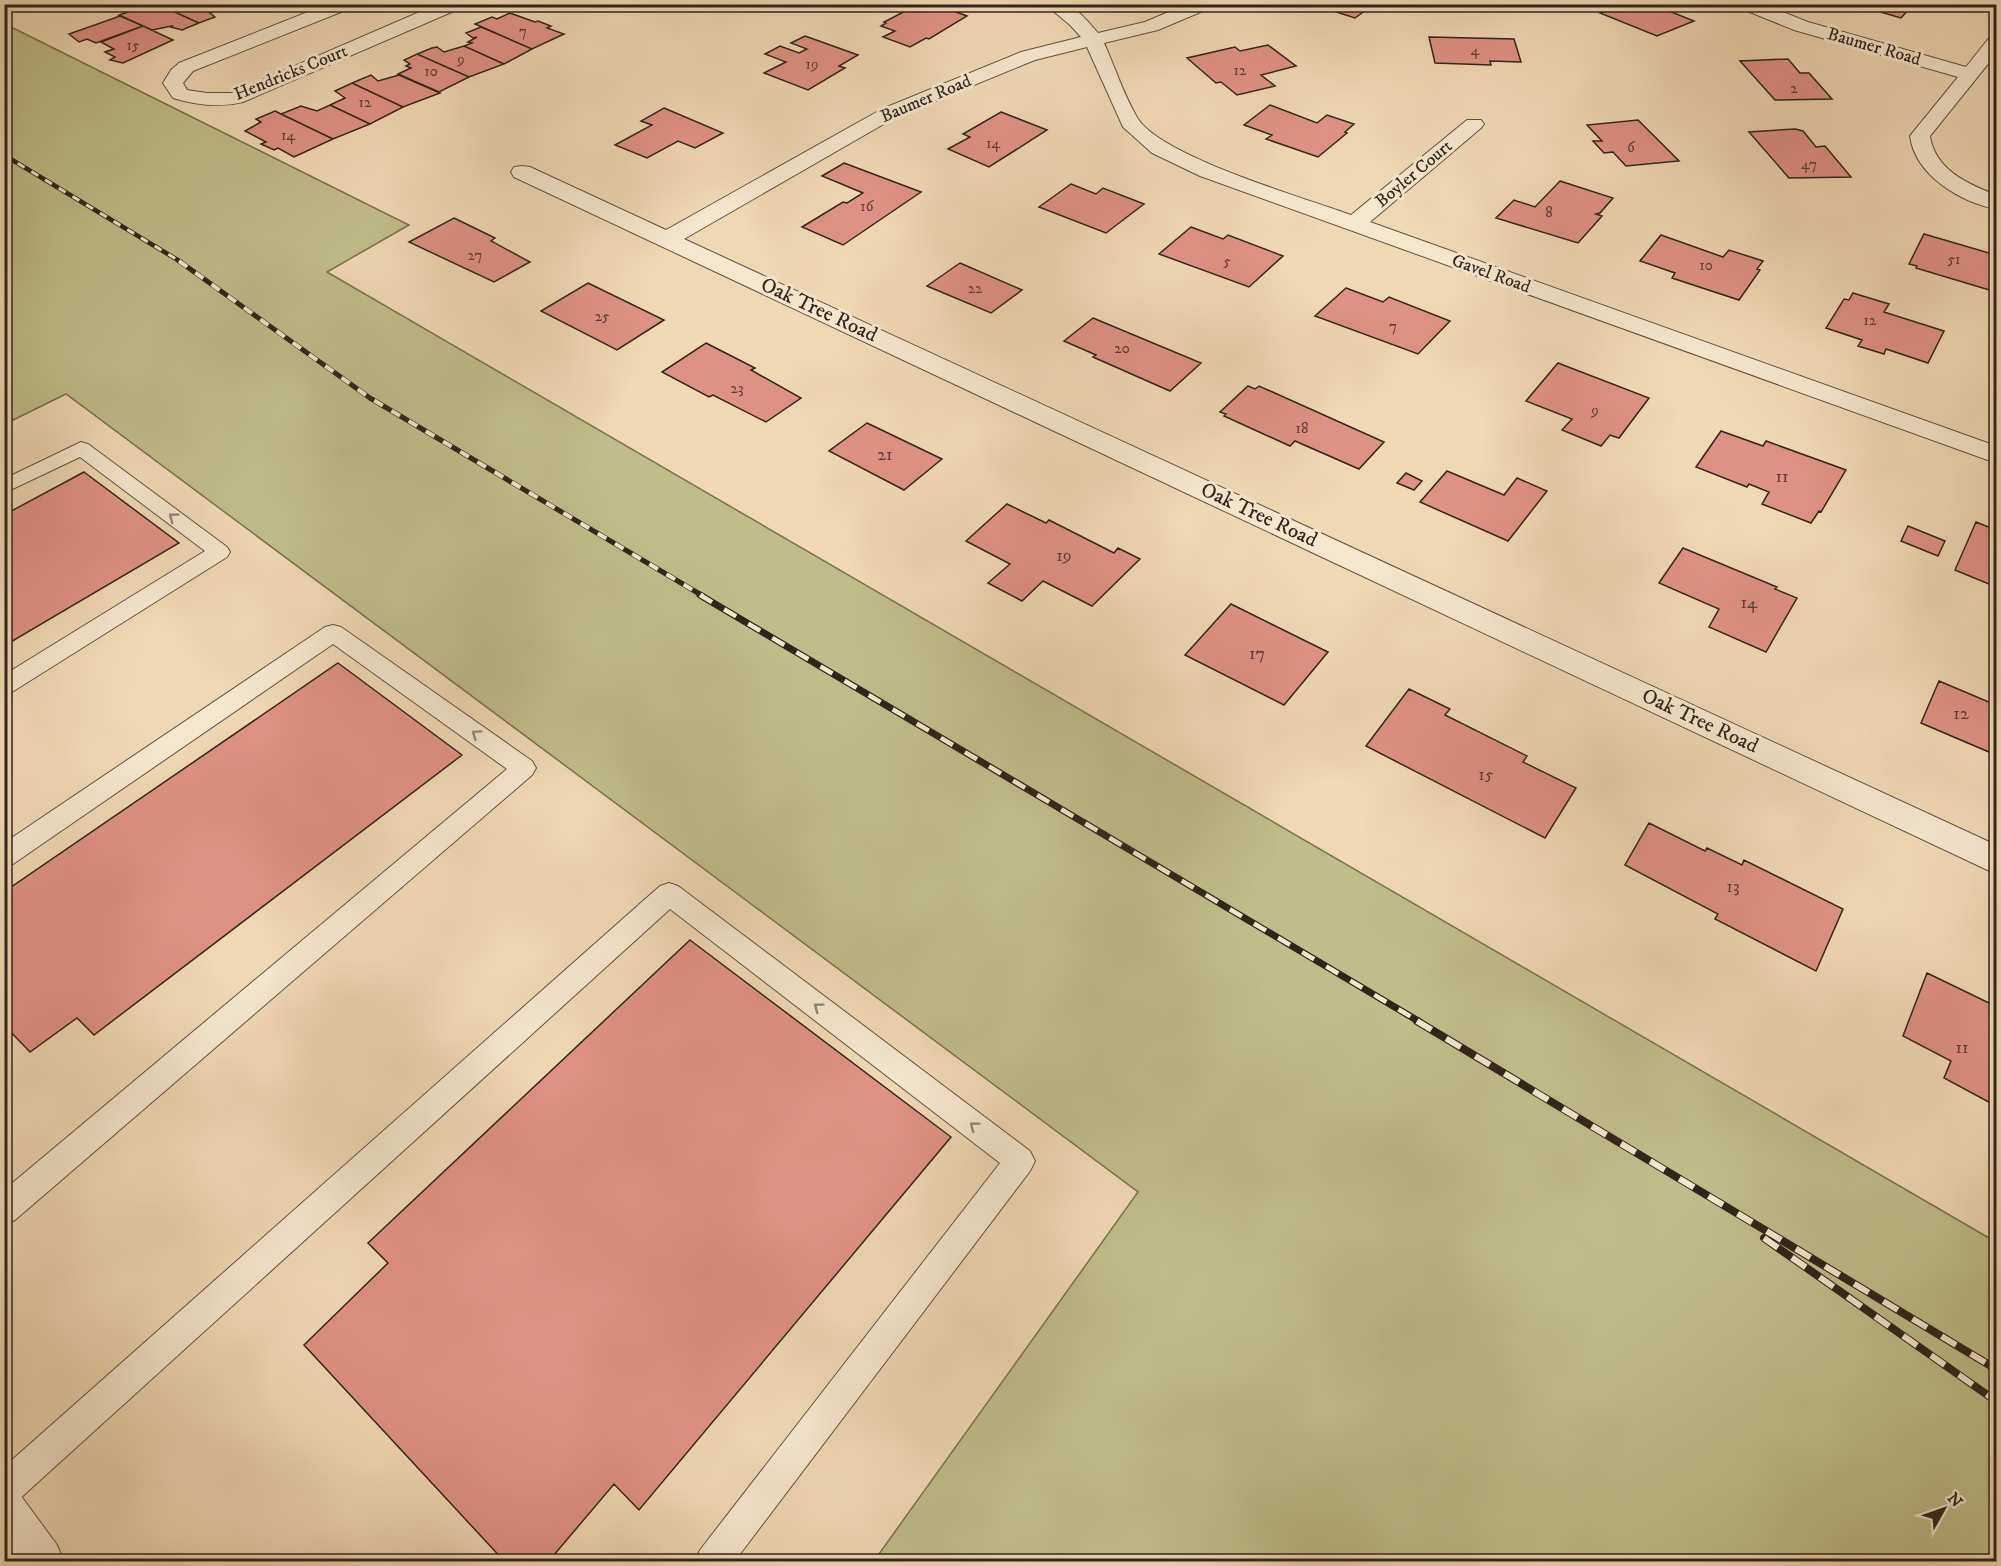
<svg xmlns="http://www.w3.org/2000/svg" width="2001" height="1566" font-family="'IM FELL DW Pica',serif">
  <style>
    .green { fill: #bfbd89; stroke: #777153; stroke-width: 1.5 }
    .building { fill: #e09185; stroke: #2f251d; stroke-width: 1.5 }
    .lines { fill: none; stroke-linecap: round; stroke-linejoin: round }
    .lane-casing { stroke: #5f5242; stroke-width: 2 }
    .street-casing { stroke: #5f5242; stroke-width: 2 }
    .lane { fill: #f5e6ce; fill-rule: evenodd }
    .street { fill: #f5e6ce; fill-rule: evenodd }
    .rail-far3-casing { stroke: #2f251d; stroke-width: 4.5 }
    .rail-far2-casing { stroke: #2f251d; stroke-width: 5 }
    .rail-far1-casing { stroke: #2f251d; stroke-width: 7 }
    .rail-casing { stroke: #2f251d; stroke-width: 8 }
    .rail-far3 { stroke: #f5e6ce; stroke-width: 3; stroke-dasharray: 8; stroke-linecap: butt }
    .rail-far2 { stroke: #f5e6ce; stroke-width: 4; stroke-dasharray: 10; stroke-linecap: butt }
    .rail-far1 { stroke: #f5e6ce; stroke-width: 4.5; stroke-dasharray: 14; stroke-linecap: butt }
    .rail { stroke: #f5e6ce; stroke-width: 6; stroke-dasharray: 17; stroke-linecap: butt }
    .oneway { stroke: #928676 }
    .labels { text-anchor: middle; dominant-baseline: central; stroke-width: 6; stroke-linejoin: round; paint-order: stroke }
    .far-number-label { font-size: 15px; fill: #5b4037 }
    .far-street-label { font-size: 18px; fill: #2f251d; stroke: #f5e6ce }
    .number-label { font-size: 18px; fill: #5b4037 }
    .street-label { font-size: 21px; fill: #2f251d; stroke: #f5e6ce }
  </style>
  <rect width="100%" height="100%" fill="#f0d8b3"/>
  <filter id="stains"><feTurbulence type="fractalNoise" baseFrequency=".00333" numOctaves="4"/><feColorMatrix values="0 0 0 0 .2 0 0 0 0 .09 0 0 0 0 .02 0 0 0 .5 -.17"/></filter>
  <radialGradient id="worn" r=".72"><stop offset=".6" stop-color="#630" stop-opacity="0"/><stop offset="1" stop-color="#630" stop-opacity=".3"/></radialGradient>
  <path class="green" d="M5 24 409 225 327 272 1996 1242V1561H874L1138 1192 66 394 5 424Z"/>
  <path class="building" d="M152 4H157L199 23 182 30 171 27 172 26 152 30 119 15Z
    M157 4H218L206 9 213 12 210 13 215 17 199 23Z
    M919 4H935L967 16 929 39 926 38 910 47 883 37 895 31 881 26 886 23 884 22Z
    M1311 4H1374L1355 18Z
    M1621 4H1641L1652 9 1659 7 1694 21 1657 36 1600 13Z
    M1853 4H1914L1901 18 1870 9 1867 11 1855 8 1857 6Z
    M510 13 535 22 538 21 551 26 547 28 564 34 532 49 475 24 492 17 497 19Z
    M120 16 143 26 96 43 87 39 79 42 69 34Z
    M143 26 173 40 123 63 110 60 115 57 105 52 114 49 101 42Z
    M481 27 532 49 504 64 464 46 472 43 468 42 477 37 473 38 466 33Z
    M805 36 858 55 839 66 845 68 808 90 764 73 786 62 765 54 780 46 799 53 807 49 791 43Z
    M1429 37 1514 39 1521 62 1490 61 1491 65 1435 63Z
    M1268 45 1296 66 1261 75 1275 86 1237 95 1221 82 1216 83 1187 58 1235 47 1240 51Z
    M464 46 504 64 469 77 417 54 432 48 437 47 444 52Z
    M417 54 469 77 439 92 398 74 411 68 406 66 410 64 404 60Z
    M1788 59 1800 73H1809L1832 99 1775 100 1740 61Z
    M371 75 378 81 399 75 440 93 403 107 352 83Z
    M352 83 403 107 370 124 330 105 345 98 335 91Z
    M330 105 370 124 333 139 281 114 301 106 317 111Z
    M1270 105 1317 123 1327 115 1354 124 1345 132 1347 133 1318 157 1266 139 1272 135 1244 125Z
    M664 108 723 133 695 148 678 141 647 158 615 145 652 125 641 121Z
    M275 111 281 114 333 139 294 157 278 148 274 150 261 144 266 142 245 131 261 122 256 119Z
    M1001 112 1047 130 989 167 948 149 970 137 963 134Z
    M1638 120 1679 161 1626 166 1613 152 1604 153 1593 141H1602L1587 125Z
    M1795 129 1803 131 1816 147 1825 146 1851 177 1789 178 1749 132Z
    M844 163 921 192 843 245 802 227 843 202 847 203 863 193 822 176Z
    M1560 181 1613 198 1600 213 1596 214 1602 216 1578 243 1496 218 1514 200 1535 207Z
    M1071 184 1096 194 1103 188 1144 204 1106 233 1039 207Z
    M454 218 495 238 491 241 530 262 494 282 409 242Z
    M1191 227 1223 239 1228 235 1283 256 1249 287 1159 254Z
    M1924 234 1996 255V292L1916 268 1917 266 1909 264Z
    M1661 235 1723 257 1729 250 1763 261 1757 269 1760 270 1739 300 1672 278 1675 273 1640 261Z
    M960 263 1022 290 991 313 927 286Z
    M588 283 664 320 617 350 541 311Z
    M1346 288 1383 302 1389 297 1450 321 1418 354 1315 316Z
    M1853 293 1889 304 1884 312 1944 331 1928 363 1886 349 1884 354 1858 346 1862 340 1826 328 1844 299 1849 300Z
    M1093 318 1201 363 1170 391 1093 357 1096 355 1064 341Z
    M706 343 755 368 751 370 801 398 766 422 713 395 709 397 662 372Z
    M1558 363 1649 398 1619 438 1610 435 1601 446 1562 430 1572 419 1526 401Z
    M1248 386 1255 389 1259 386 1384 442 1359 469 1295 441 1290 446 1224 416 1226 414 1220 412Z
    M867 423 942 459 904 490 829 451Z
    M1721 431 1763 446 1766 441 1846 470 1821 512 1819 511 1811 523 1762 504 1769 492 1749 484 1747 487 1696 467Z
    M1447 471 1504 495 1517 478 1547 491 1508 541 1420 502Z
    M84 472 179 543 4 646V515Z
    M1406 473 1422 481 1414 490 1397 483Z
    M1007 504 1046 523 1049 520 1114 553 1118 548 1140 559 1092 606 1043 581 1022 601 988 583 1010 564 966 541Z
    M1976 522 1996 530V587L1955 570Z
    M1908 526 1945 541 1938 556 1901 541Z
    M1683 548 1777 587 1775 589 1797 598 1766 652 1709 627 1719 609 1659 583Z
    M1231 604 1328 652 1284 705 1185 655Z
    M338 663 462 755 94 1035 77 1018 30 1052 4 1025V892Z
    M1939 681 1996 705V755L1921 723Z
    M1409 689 1450 709 1445 715 1527 756 1523 762 1576 788 1545 838 1366 746Z
    M1649 823 1705 851 1707 848 1742 865 1744 860 1843 909 1816 971 1715 919 1718 914 1625 865Z
    M690 940 951 1137 639 1510 614 1484 548 1562H505L304 1345 388 1263 368 1243Z
    M1927 973 1991 1004 1993 999 1996 1001V1106L1944 1078 1951 1061 1903 1036Z"/>
  <g class="lines">
    <defs>
      <path id="lane" d="M81 442 88 444 227 547 230 552 227 557 12 692 4 694V675L205 551 80 457 4 493V479Z
        M333 625 341 627 532 761 536 768 532 775 15 1220 4 1225V1190L507 769 333 644 13 864 4 867V843L325 627Z
        M669 883 678 886 1030 1151 1035 1161 1030 1171 734 1562H695L700 1550 1000 1163 670 909 16 1502 4 1507V1467L660 886Z"/>
      <path id="street" d="M328 4H354L351 8 193 71 183 83 187 90 207 93H232L438 4H464L461 8 243 102C219 108 196 105 173 98L163 83 171 70 179 63Z
        M1045 4C1075 4 1079 11 1098 33L1145 22 1187 4H1213L1210 8 1158 30 1104 43C1115 67 1124 96 1138 119 1163 157 1304 198 1351 215L1467 120H1481L1484 124 1481 128 1370 222 1996 446V463L1200 176 1152 153 1123 127 1087 47 1035 60 896 117 684 239 1996 845V874L514 177 511 172 514 167 522 166 530 167 666 230 882 109 1021 52 1081 37 1070 25Z
        M1737 4H1763L1808 22 1966 67 1989 38 1996 36V54L1930 136C1935 170 1968 184 1996 195V209C1960 202 1915 175 1910 136L1958 77 1794 30 1740 8Z
        M4 1490 21 1496 57 1545 64 1562H10L4 1553Z"/>
    </defs>
    <use href="#lane" class="lane-casing"/>
    <use href="#street" class="street-casing"/>
    <use href="#lane" class="lane"/>
    <use href="#street" class="street"/>
    <defs>
      <path id="rail-far3" d="M4 155 181 262"/>
      <path id="rail-far2" d="M179 261 370 398 703 596"/>
      <path id="rail-far1" d="M700 595 1420 1022"/>
      <path id="rail" d="M1417 1021 1996 1369
        M1764 1238 1996 1401"/>
    </defs>
    <use href="#rail-far3" class="rail-far3-casing"/>
    <use href="#rail-far2" class="rail-far2-casing"/>
    <use href="#rail-far1" class="rail-far1-casing"/>
    <use href="#rail" class="rail-casing"/>
    <use href="#rail-far3" class="rail-far3"/>
    <use href="#rail-far2" class="rail-far2"/>
    <use href="#rail-far1" class="rail-far1"/>
    <use href="#rail" class="rail"/>
  </g>
  <defs><path id="oneway-chevron" d="M-2-3.5L2.5 0L-2 3.5" fill="none" stroke-width="1.6" stroke-linecap="round" stroke-linejoin="round" transform="scale(1.5)"/></defs>
  <g class="oneway">
    <use href="#oneway-chevron" transform="translate(173 517) rotate(-143)"/>
    <use href="#oneway-chevron" transform="translate(476 734) rotate(-145)"/>
    <use href="#oneway-chevron" transform="translate(818 1007) rotate(-143)"/>
    <use href="#oneway-chevron" transform="translate(974 1126) rotate(-143)"/>
  </g>
  <g class="labels">
    <g class="far-number-label">
      <text x="523" y="31">7</text>
      <text x="133" y="45">15</text>
      <text x="1475" y="50">4</text>
      <text x="461" y="59">9</text>
      <text x="812" y="64">19</text>
      <text x="1240" y="70">12</text>
      <text x="431" y="71">10</text>
      <text x="1794" y="88">2</text>
      <text x="365" y="102">12</text>
      <text x="288" y="135">14</text>
      <text x="993" y="143">14</text>
      <text x="1631" y="147">6</text>
      <text x="1809" y="164">47</text>
      <text x="867" y="206">16</text>
      <text x="1549" y="212">8</text>
      <text x="475" y="255">27</text>
      <text x="1954" y="259">51</text>
      <text x="1227" y="261">5</text>
      <text x="1706" y="265">10</text>
      <text x="975" y="288">22</text>
      <text x="602" y="316">25</text>
      <text x="1870" y="320">12</text>
      <text x="1393" y="326">7</text>
      <text x="1122" y="348">20</text>
      <text x="737" y="388">23</text>
      <text x="1595" y="410">9</text>
      <text x="1302" y="428">18</text>
    </g>
    <g class="far-street-label">
      <text transform="translate(1874 47) rotate(16)">Baumer Road</text>
      <text transform="translate(291 73) rotate(-22)">Hendricks Court</text>
      <text transform="translate(926 99) rotate(-23)">Baumer Road</text>
      <text transform="translate(1414 174) rotate(-40)">Boyler Court</text>
      <text transform="translate(1491 274) rotate(20)">Gavel Road</text>
    </g>
    <g class="number-label">
      <text x="885" y="455">21</text>
      <text x="1782" y="477">11</text>
      <text x="1064" y="556">19</text>
      <text x="1749" y="603">14</text>
      <text x="1257" y="654">17</text>
      <text x="1961" y="714">12</text>
      <text x="1486" y="775">15</text>
      <text x="1733" y="887">13</text>
      <text x="1962" y="1048">11</text>
    </g>
    <g class="street-label">
      <text transform="translate(819 310) rotate(25)">Oak Tree Road</text>
      <text transform="translate(1259 515) rotate(25)">Oak Tree Road</text>
      <text transform="translate(1700 721) rotate(25)">Oak Tree Road</text>
    </g>
  </g>
  <rect width="2001" height="1566" fill="none" stroke="#f0d8b3" stroke-width="24"/>
  <rect x="6" y="6" width="1989" height="1554" fill="none" stroke="#2f251d" stroke-width="3"/>
  <rect x="12" y="12" width="1977" height="1542" fill="none" stroke="#2f251d" stroke-width="1.5"/>
  <g transform="translate(1944 1509) rotate(50)" stroke="#f5e6ce" stroke-width="4.5" paint-order="stroke">
  <path d="M0-4.5L10 22L0 15L-10 22Z" fill="#2f251d"/>
  <text y="-9" font-size="16" font-weight="bold" text-anchor="middle" fill="#2f251d">N</text>
  </g>
  <rect width="100%" height="100%" filter="url(#stains)"/>
  <rect width="100%" height="100%" fill="url(#worn)"/>
</svg>
